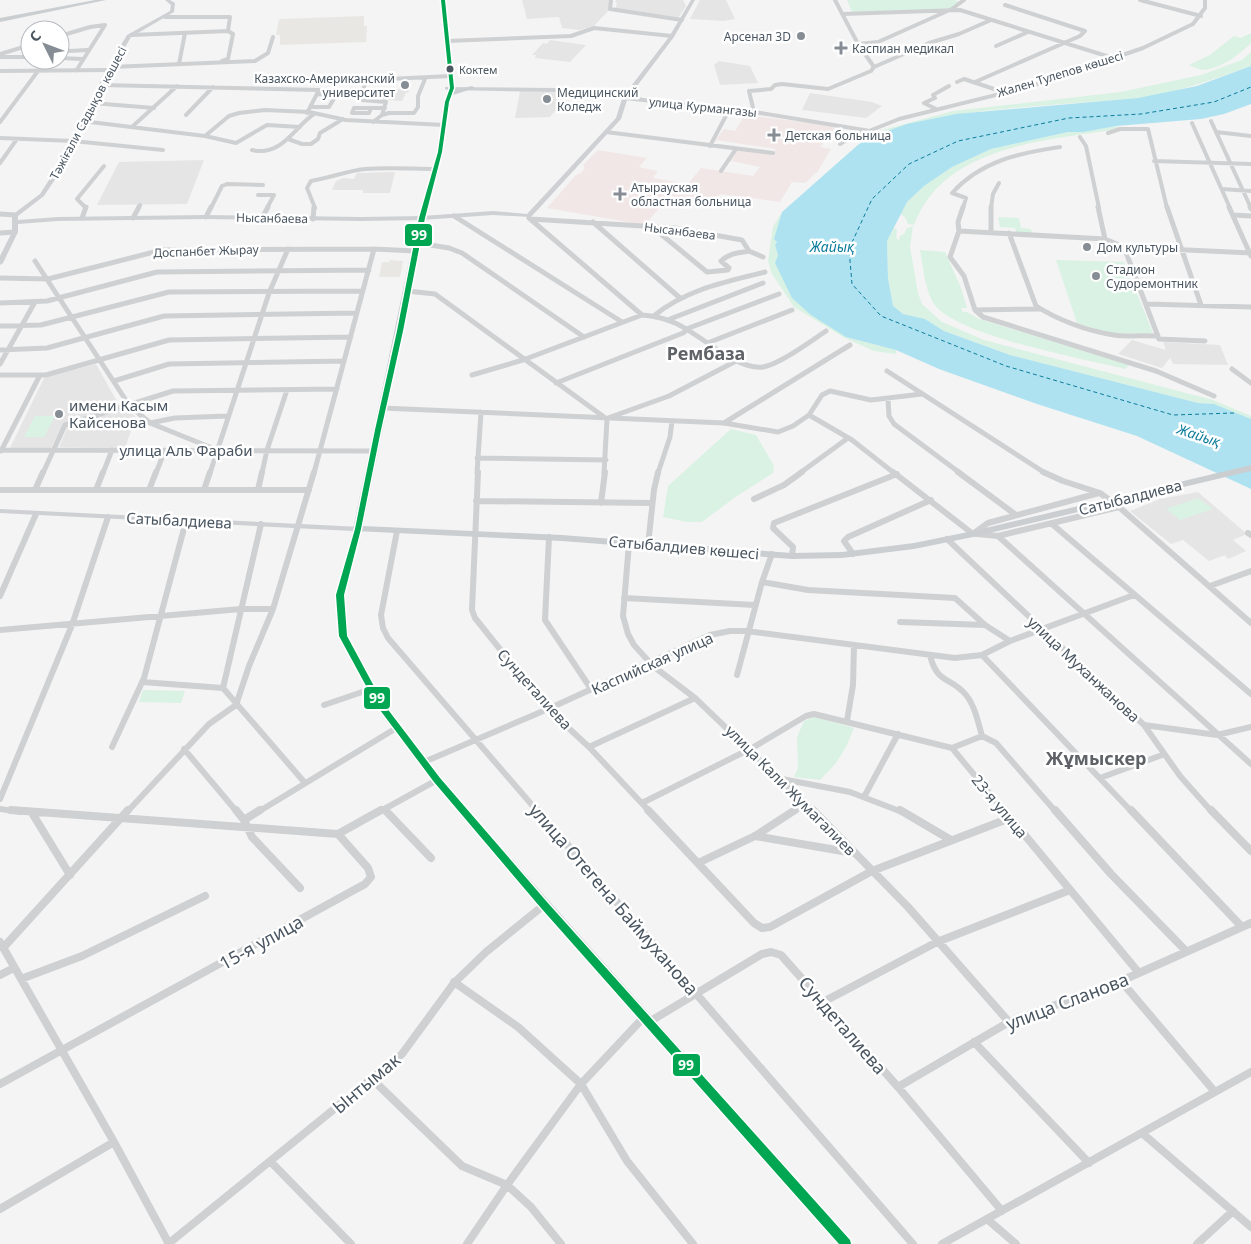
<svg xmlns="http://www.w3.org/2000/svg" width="1251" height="1244" font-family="'Noto Sans',sans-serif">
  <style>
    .commercial { fill: #e8e7e3 }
    .education { fill: #e6e5e6 }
    .medical { fill: #f1e7e6 }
    .green { fill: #d9f2e3 }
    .water { fill: #aee2f0 }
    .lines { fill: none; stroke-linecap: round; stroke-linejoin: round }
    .ferry { stroke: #0c7c9b; stroke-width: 1; stroke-dasharray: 4 3; stroke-linecap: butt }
    .street-far3 { stroke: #ced0d2; stroke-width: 4 }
    .street-far2 { stroke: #ced0d2; stroke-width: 5 }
    .street-far1 { stroke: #ced0d2; stroke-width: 6 }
    .street { stroke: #ced0d2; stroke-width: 8 }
    .secondary { fill: #ced0d4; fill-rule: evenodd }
    .primary { fill: #caced1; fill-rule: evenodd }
    .bus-1-casing { stroke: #fff; stroke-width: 3 }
    .bus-1 { fill: #00a651; fill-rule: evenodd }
    .poi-dot { fill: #868d94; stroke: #fff; stroke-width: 2 }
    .bus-dot { fill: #4a5661; stroke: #fff; stroke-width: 2 }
    .labels { text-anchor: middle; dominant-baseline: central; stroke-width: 5; stroke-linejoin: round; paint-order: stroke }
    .far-bus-label { font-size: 11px; fill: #4a5661; stroke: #fff; text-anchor: start }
    .far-poi-label { font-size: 12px; fill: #4a5661; stroke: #fff; text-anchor: start }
    .far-street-label { font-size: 12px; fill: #4a5661; stroke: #fff }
    .far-water-label { font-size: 14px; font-style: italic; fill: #0c7c9b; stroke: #fff }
    .poi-label { font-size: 15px; fill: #4a5661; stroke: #fff; text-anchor: start }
    .street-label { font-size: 15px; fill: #4a5661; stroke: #fff }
    .quarter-label { font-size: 18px; font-weight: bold; fill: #5f6368; stroke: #fff }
    .near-street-label { font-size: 18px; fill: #4a5661; stroke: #fff }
    .line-badge { stroke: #fff; stroke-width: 2 }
    .badge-label { font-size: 14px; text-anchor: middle; font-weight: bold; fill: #fff }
  </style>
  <rect width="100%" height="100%" fill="#f4f4f4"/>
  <path class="commercial" d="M364 16V26H367L366 42 280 45V35H276L279 19Z
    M390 260 403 261 400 277H379L382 262H389Z"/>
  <path class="education" d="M522 0H610V9L594 26 579 30 562 28 559 17 527 19Z
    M616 0H683L686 6 678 18 615 10 617 3 615 2Z
    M700 0H726L735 19 724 21 690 19Z
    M550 40 586 45 570 62 535 58 536 55H532L543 43 547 44Z
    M719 61 750 66 758 83 720 85 714 65Z
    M367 89H408L409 92 406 93 402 101 364 99Z
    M520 91 571 93 550 117 515 118Z
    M810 93 872 102 882 106 866 118 802 110Z
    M204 160 187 204 97 205 119 162Z
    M395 172 390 193H363V190H332L336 181 343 178 354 179 357 173Z
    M1132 340 1166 350 1163 342 1220 345 1228 365 1173 364 1170 358 1162 368 1118 354Z
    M96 364 119 405 64 423 51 448H10L44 378Z
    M125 407 136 417 125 448 59 447 68 426Z
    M1198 492 1247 534 1233 540 1246 551 1228 559 1225 555 1209 561 1183 540 1171 544 1130 511 1160 499Z"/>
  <path class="medical" d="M745 115 836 126 820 147 831 149 818 171 805 183 792 182 780 202 720 194 716 200 706 198 700 208 674 203 670 208 661 206 645 225 547 208 576 175 581 173 585 168 583 165 598 150 647 158 639 167 658 171 653 178 688 184 701 168 753 176 760 167 731 161 739 149 773 153 776 149 716 140 724 129 735 131Z"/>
  <path class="green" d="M847 0H954L960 2 951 9 852 12Z
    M1249 34H1251V43C1239 55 1223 67 1205 70 1200 70 1194 67 1189 65L1210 55 1234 36 1241 38Z
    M1251 52V66C1214 79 1177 93 1138 98 1052 107 964 105 882 133L879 131 953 111 1121 92 1182 79 1201 75 1242 60Z
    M1116 126 1118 127 1117 129C1045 141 944 145 914 225L908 224 905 217 900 214 907 202 924 186 952 167 991 149 1068 132H1084Z
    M782 212 775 239 777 242 775 245 778 255 775 263 846 337 896 350V354L874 351 845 338 794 307 772 274 768 261 773 227Z
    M998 217 1019 218 1021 228 1031 229 1032 233 1016 232 1015 228 1000 227Z
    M913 226 910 247 918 293 922 304 942 322 984 340 1213 400 1251 416V419L1213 404 1198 403 1010 355 944 331 925 319 903 314 897 311 893 306 888 278 887 241 894 228 897 230 896 237 898 240 900 239 899 237 905 233 906 229Z
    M920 250 945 252 961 288 967 308H961L963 312H967L979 319 1129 365 1125 369C1084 359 958 336 935 305 925 292 923 265 920 250Z
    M1056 260 1124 262 1153 333H1109L1077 323Z
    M35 416H55L44 437H24Z
    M731 429 756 435 774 466 773 473 734 498 702 522H687L663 517 668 486Z
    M1198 498 1213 509 1180 520 1166 509Z
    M143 690 185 691 181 703 139 702Z
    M815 717 854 728 846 747 836 763 820 780 794 777 798 768 797 737 804 721Z"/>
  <path class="water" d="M1251 66V104L1224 114 1201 119 1116 126 1084 132H1068L991 149 952 167 924 186 907 202 887 241 888 278 893 306 903 314 925 319 944 331 1010 355 1198 403 1214 404 1251 419V489L1137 436 1037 404 939 369 896 350 846 337 811 315 792 298 775 263 778 255 775 245 777 242 774 239 782 212 859 144 882 133 907 124 956 114 1138 98 1197 86Z"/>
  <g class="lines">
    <path class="ferry" d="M1234 413 1173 415 1006 366 881 316 852 284 849 249 872 199 909 164 958 141 1069 118 1141 114 1214 102 1251 87"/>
    <path class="street-far3" d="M611 0 610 9 682 20
      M835 0 858 44 874 67
      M1140 0 1201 16
      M843 14 960 10 1113 58
      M165 17H230L228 31 233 34 228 59 222 61
      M132 35 228 31
      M60 36 90 27 105 25
      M447 41 571 36 594 28 672 36
      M858 44 878 42 952 9 964 0
      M996 46 1028 32
      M60 48 69 51 88 50
      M0 54 30 45
      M0 57H30
      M60 58 82 59
      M179 64 185 33
      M111 67 255 61 268 53 273 37
      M0 71 109 70
      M76 71 105 25
      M957 82 964 79 1003 92
      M975 82 1080 36 1085 31 1005 5
      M101 85 319 90 307 113
      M318 94 360 96 362 100 386 102 382 115 373 122
      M360 96 367 80 451 76
      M625 98 754 112 864 130
      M92 103 154 108
      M311 107H329L336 95
      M354 108H371L369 113H352Z
      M371 108H385
      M936 109 924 103 935 98 933 95 949 86
      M754 112 749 91 771 89 775 85 782 84 828 89 871 71 874 67 929 43 959 34 991 20
      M186 115 213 87
      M382 115 389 113H414L418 107V96L425 79
      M82 121 205 136 229 116 239 113 265 110 309 112 346 120 444 125
      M1211 121 1251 208
      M0 122 38 71
      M1192 123 1230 208
      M133 126 177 86
      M606 132 773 153
      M1216 132 1251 136
      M1108 133 1120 129H1148L1167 208
      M205 136 236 143 267 125 300 127
      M1080 137 1086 146 1099 208
      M0 138 73 141 163 150
      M288 139 302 144H311L318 139 320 133 343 119
      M840 144 864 130 869 131 899 119 1032 86 1143 48 1193 24 1205 8V0
      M710 146 729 110
      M252 150C282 157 294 127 314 114
      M1154 161 1251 164
      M0 163 17 139
      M721 171 736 149
      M1222 189 1251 191
      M258 195H274L267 208
      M86 208 77 199 104 166
      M138 208 140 205
      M211 208 222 186 227 184 263 185
      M315 208 307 188 311 181C330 178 346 171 365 169 388 167 413 169 436 169
      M963 208 966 198 952 193C981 161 1019 153 1060 147
      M991 208 993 194 999 183"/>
    <path class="street-far2" d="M991 207V232
      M1098 207 1105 239
      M1167 207 1201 305
      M1229 207 1251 256
      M1250 207 1251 209
      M0 214 15 215
      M1233 215 1251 216
      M454 216 622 322
      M206 217 211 207
      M82 218 86 207
      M133 218 139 207
      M262 218 268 207
      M529 218 642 315
      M313 219 314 207
      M530 219 675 228 742 240 749 251 763 257
      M593 222 680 298
      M651 226 707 272 728 270 729 268 721 261C729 253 739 253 749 251
      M959 231 950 257 964 276 975 310 983 317 1156 371 1214 396
      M959 231 1105 239 1124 247 1251 253
      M959 231 958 222 963 207
      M0 233 15 232
      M1009 233 1036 306C1058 320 1087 331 1114 335 1128 337 1143 335 1157 336
      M418 243 449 248 462 253 584 337
      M1124 247 1159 339 1205 341
      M35 261 129 405 150 423 212 448
      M0 278 48 279 162 250 374 249 415 251
      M407 291 435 294 604 417
      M0 303 47 301 157 272 369 270
      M1147 304 1251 307
      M975 310 1039 309
      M655 315C687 289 726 282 765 272
      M670 319 763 283
      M0 326 41 325 169 292 363 291
      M710 342 792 310
      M0 350 47 348 164 316 357 313
      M0 364 35 302
      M1232 369 1251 383
      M887 371 1045 473
      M0 375H46L169 340 351 337
      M472 375 523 360 642 315C654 316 664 318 675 323 699 333 737 371 763 367 780 364 811 341 826 331
      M114 381 169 364 344 361
      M556 383 683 333 689 328 779 294
      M888 399 889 416 894 424 960 473
      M382 408 724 423 778 432 793 426 809 415 822 395 830 391 871 400 922 394
      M809 415 852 440 894 473
      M608 418 669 396 738 360
      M150 423 175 418 227 416
      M724 423 850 345
      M0 450 373 451
      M1 451 40 375
      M477 458 606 460
      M43 473 65 425 173 391 337 389
      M103 473 112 450
      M156 473 165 450
      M210 473 269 293 288 249
      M262 473 267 450 287 390
      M314 473 374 249
      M477 473 481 412
      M604 473 607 419
      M658 473 670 437 672 421
      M800 473 848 438"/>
    <path class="street-far1" d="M478 472 472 610 475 618 548 709 589 747 650 812
      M893 472 973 534
      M958 472 1016 515
      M1043 472 1063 481 1100 493 1119 507 1251 623
      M0 490H309
      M35 490 43 472
      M96 490 103 472
      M149 490 156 472
      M204 490 210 472
      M258 490 262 472
      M754 499 784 485 802 472
      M476 501 652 503
      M601 503 605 472
      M261 524 223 688 305 783
      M1052 524 1251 694
      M397 531 381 615 383 628 388 638 538 812
      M974 533 988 523 1099 493
      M1248 533 1251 535
      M977 534 998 536 1119 507
      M998 536 1251 764
      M549 537 545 620 591 689
      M947 539 1144 725 1180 776 1212 812
      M629 543 623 616 628 634 634 645 653 666 695 698 814 812
      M648 545 654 490 658 472
      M853 554 844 541 848 537 931 500
      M792 556 793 547 773 528 774 523 897 474
      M762 582 808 590 955 598 985 625
      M1210 586 1251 571
      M0 596 36 514
      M624 598 755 605
      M900 622 985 625 1010 641
      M0 630 241 609H273
      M930 655C937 685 951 676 966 695 975 706 978 722 982 736L952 748
      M982 655 1132 812
      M737 675 762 582 772 554
      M142 682 223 688
      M236 705 249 666 273 609 314 472
      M324 705 371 689
      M847 721 853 685 854 645
      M1144 725 1217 735 1251 727
      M982 736 996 743 1056 812
      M112 747 144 678 186 521
      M589 747 695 698
      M184 749 237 812
      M424 762 548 709 710 635 730 631H747L955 658 982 655 1010 641 1134 595
      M1100 778 1162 755
      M782 779 850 792 902 812
      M864 797 898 734
      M0 799 72 625 108 517
      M642 803 752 748 806 716 814 714 952 748 1005 812
      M0 809 21 812
      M385 810 387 812
      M127 812 209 724 236 705
      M258 812 398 727
      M379 812 437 780
      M793 812 805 804"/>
    <path class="street" d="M11 810 338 834
      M236 810 244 820 252 837 300 888
      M385 810 431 858
      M537 810 913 1244
      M648 810 754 923 762 928 770 927 872 871 1010 818
      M813 810 908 907 1009 1022
      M900 810 951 840
      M1004 810 1139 973
      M1055 810 1111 874 1186 951
      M1131 810 1242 927
      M1211 810 1251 851
      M32 813 70 875
      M244 820 260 810
      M755 836 854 853
      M698 863 755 836 795 810
      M0 942 114 1142 169 1244
      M3 948 128 810
      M0 975 14 968
      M21 979 82 956 205 896
      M1121 981 1215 1092
      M454 982 518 1027 581 1084 627 1161 693 1244
      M823 1002 937 942 1070 890
      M649 1022 762 954 771 952 781 955 898 1087 1002 1211
      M974 1042 1089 1163
      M372 1079 462 1166 507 1185 531 1207 561 1244
      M0 1084 365 884 371 877 368 868 338 834 381 810
      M898 1087 1009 1022 1121 981 1251 923
      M1142 1133 1251 1227
      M271 1162 351 1244
      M0 1209 114 1142
      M987 1219 1016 1244
      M168 1244 402 1054 454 983 486 952 544 905
      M467 1244 507 1185 581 1084 644 1017
      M942 1244 1251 1072
      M1197 1244 1233 1211"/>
    <path class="secondary" d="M165 0H170L175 3 174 12 131 37 112 70 62 169 44 196 18 216V220L58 217 206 215 361 217 422 216 493 211 527 214 616 118 622 99 554 92 447 90 445 89V87L554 88 624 96 626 91 628 90 669 37 691 0H695L674 37 634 90 633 95 645 99V101L628 97 621 119 531 217 493 215 422 220 361 221 206 219 58 221 18 224V232L3 263 0 265V256L12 232V215L40 194 56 169 106 70 127 35 170 11 171 5Z
      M0 509 361 527 362 529 344 595 347 636 384 702 440 777 501 847 851 1240 852 1244H838L493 853 434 783 377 706 339 636 336 595 353 531 0 513Z"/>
    <path class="primary" d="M95 0H106L0 22V18Z
      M440 0H446L454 90 472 86 475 88 453 95 450 102 443 152 426 218 363 526 562 535 792 553 842 552 914 543 973 531 1251 465V471L973 537 914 549 842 558 792 559 562 541 355 531 353 529 418 218 437 152 444 102 449 88Z"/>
    <defs>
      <path id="bus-1" d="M441 0H445L454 88 449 102 442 152 425 218 403 331 381 430 361 529 344 595 347 636 383 703 440 778 547 902 850 1240 851 1244H839L541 908 434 782 377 706 339 636 336 595 355 529 375 430 397 331 419 218 438 152 445 102 450 88Z"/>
    </defs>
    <use href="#bus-1" class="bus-1-casing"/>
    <use href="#bus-1" class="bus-1"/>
  </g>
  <g class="poi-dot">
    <circle cx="801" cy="36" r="5"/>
    <path d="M838.5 40.5h5v5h5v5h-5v5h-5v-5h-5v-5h5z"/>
    <circle cx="405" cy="85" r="5"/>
    <circle cx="547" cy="99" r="5"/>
    <path d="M771.5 127.5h5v5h5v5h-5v5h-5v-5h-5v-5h5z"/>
    <path d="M617.5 186.5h5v5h5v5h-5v5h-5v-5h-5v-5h5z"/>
    <circle cx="1087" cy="247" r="5"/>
    <circle cx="1096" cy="276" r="5"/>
    <circle cx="59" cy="414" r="5"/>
  </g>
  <circle class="bus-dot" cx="450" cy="69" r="4.5"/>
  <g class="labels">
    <g class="far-bus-label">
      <text x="459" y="69">Коктем</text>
    </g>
    <g class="far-poi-label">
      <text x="791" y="36" text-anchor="end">Арсенал 3D</text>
      <text x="852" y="48">Каспиан медикал</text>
      <text x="395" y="78" text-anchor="end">Казахско-Американский<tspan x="395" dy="14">университет</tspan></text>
      <text x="557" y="92">Медицинский<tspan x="557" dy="14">Коледж</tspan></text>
      <text x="785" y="135">Детская больница</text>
      <text x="631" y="187">Атырауская<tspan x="631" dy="14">областная больница</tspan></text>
      <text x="1097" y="247">Дом культуры</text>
      <text x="1106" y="269">Стадион<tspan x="1106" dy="14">Судоремонтник</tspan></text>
    </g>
    <g class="far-street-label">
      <text transform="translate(1060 74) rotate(-17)">Жален Тулепов көшесі</text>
      <text transform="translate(703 107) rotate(6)">улица Курмангазы</text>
      <text transform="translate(88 113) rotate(-62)">Тәжіғали Садықов көшесі</text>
      <text transform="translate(272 218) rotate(1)">Нысанбаева</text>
      <text transform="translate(680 231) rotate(7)">Нысанбаева</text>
      <text transform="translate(206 251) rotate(-2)">Доспанбет Жырау</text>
    </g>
    <g class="far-water-label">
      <text x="832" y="246">Жайық</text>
      <text transform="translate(1199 435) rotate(18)">Жайық</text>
    </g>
    <g class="poi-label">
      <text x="69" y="405">имени Касым<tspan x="69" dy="17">Кайсенова</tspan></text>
    </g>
    <g class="street-label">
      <text x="186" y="450">улица Аль Фараби</text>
      <text transform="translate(1130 497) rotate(-14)">Сатыбалдиева</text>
      <text transform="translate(179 520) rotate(3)">Сатыбалдиева</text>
      <text transform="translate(684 547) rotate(5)">Сатыбалдиев көшесі</text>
      <text transform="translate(652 663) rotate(-24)">Каспийская улица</text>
      <text transform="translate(1084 669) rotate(43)">улица Муханжанова</text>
      <text transform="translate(535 689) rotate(48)">Сундеталиева</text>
      <text transform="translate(791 790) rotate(45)">улица Кали Жумагалиев</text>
      <text transform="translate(1000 806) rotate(50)">23-я улица</text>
    </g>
    <g class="quarter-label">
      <text x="706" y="353">Рембаза</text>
      <text x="1096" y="758">Жұмыскер</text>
    </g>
    <g class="near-street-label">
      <text transform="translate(614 899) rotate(49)">улица Отегена Баймуханова</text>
      <text transform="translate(261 942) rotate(-29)">15-я улица</text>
      <text transform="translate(1067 1001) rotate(-21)">улица Сланова</text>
      <text transform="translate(843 1025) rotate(49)">Сундеталиева</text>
      <text transform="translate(366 1083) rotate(-40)">Ынтымак</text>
    </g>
  </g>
  <g class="line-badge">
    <rect x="404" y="223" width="29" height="24" rx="5" fill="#00a651"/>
    <rect x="363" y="686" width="28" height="24" rx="5" fill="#00a651"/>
    <rect x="672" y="1053" width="29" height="24" rx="5" fill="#00a651"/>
  </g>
  <g class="badge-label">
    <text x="419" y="240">99</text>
    <text x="377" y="703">99</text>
    <text x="686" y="1070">99</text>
  </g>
  <g transform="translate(45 45) rotate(312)"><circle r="24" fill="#ffffff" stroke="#b7bbc0"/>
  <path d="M0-4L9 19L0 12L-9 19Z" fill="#868d94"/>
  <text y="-8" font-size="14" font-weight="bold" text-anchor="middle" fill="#4a5661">С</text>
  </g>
</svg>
